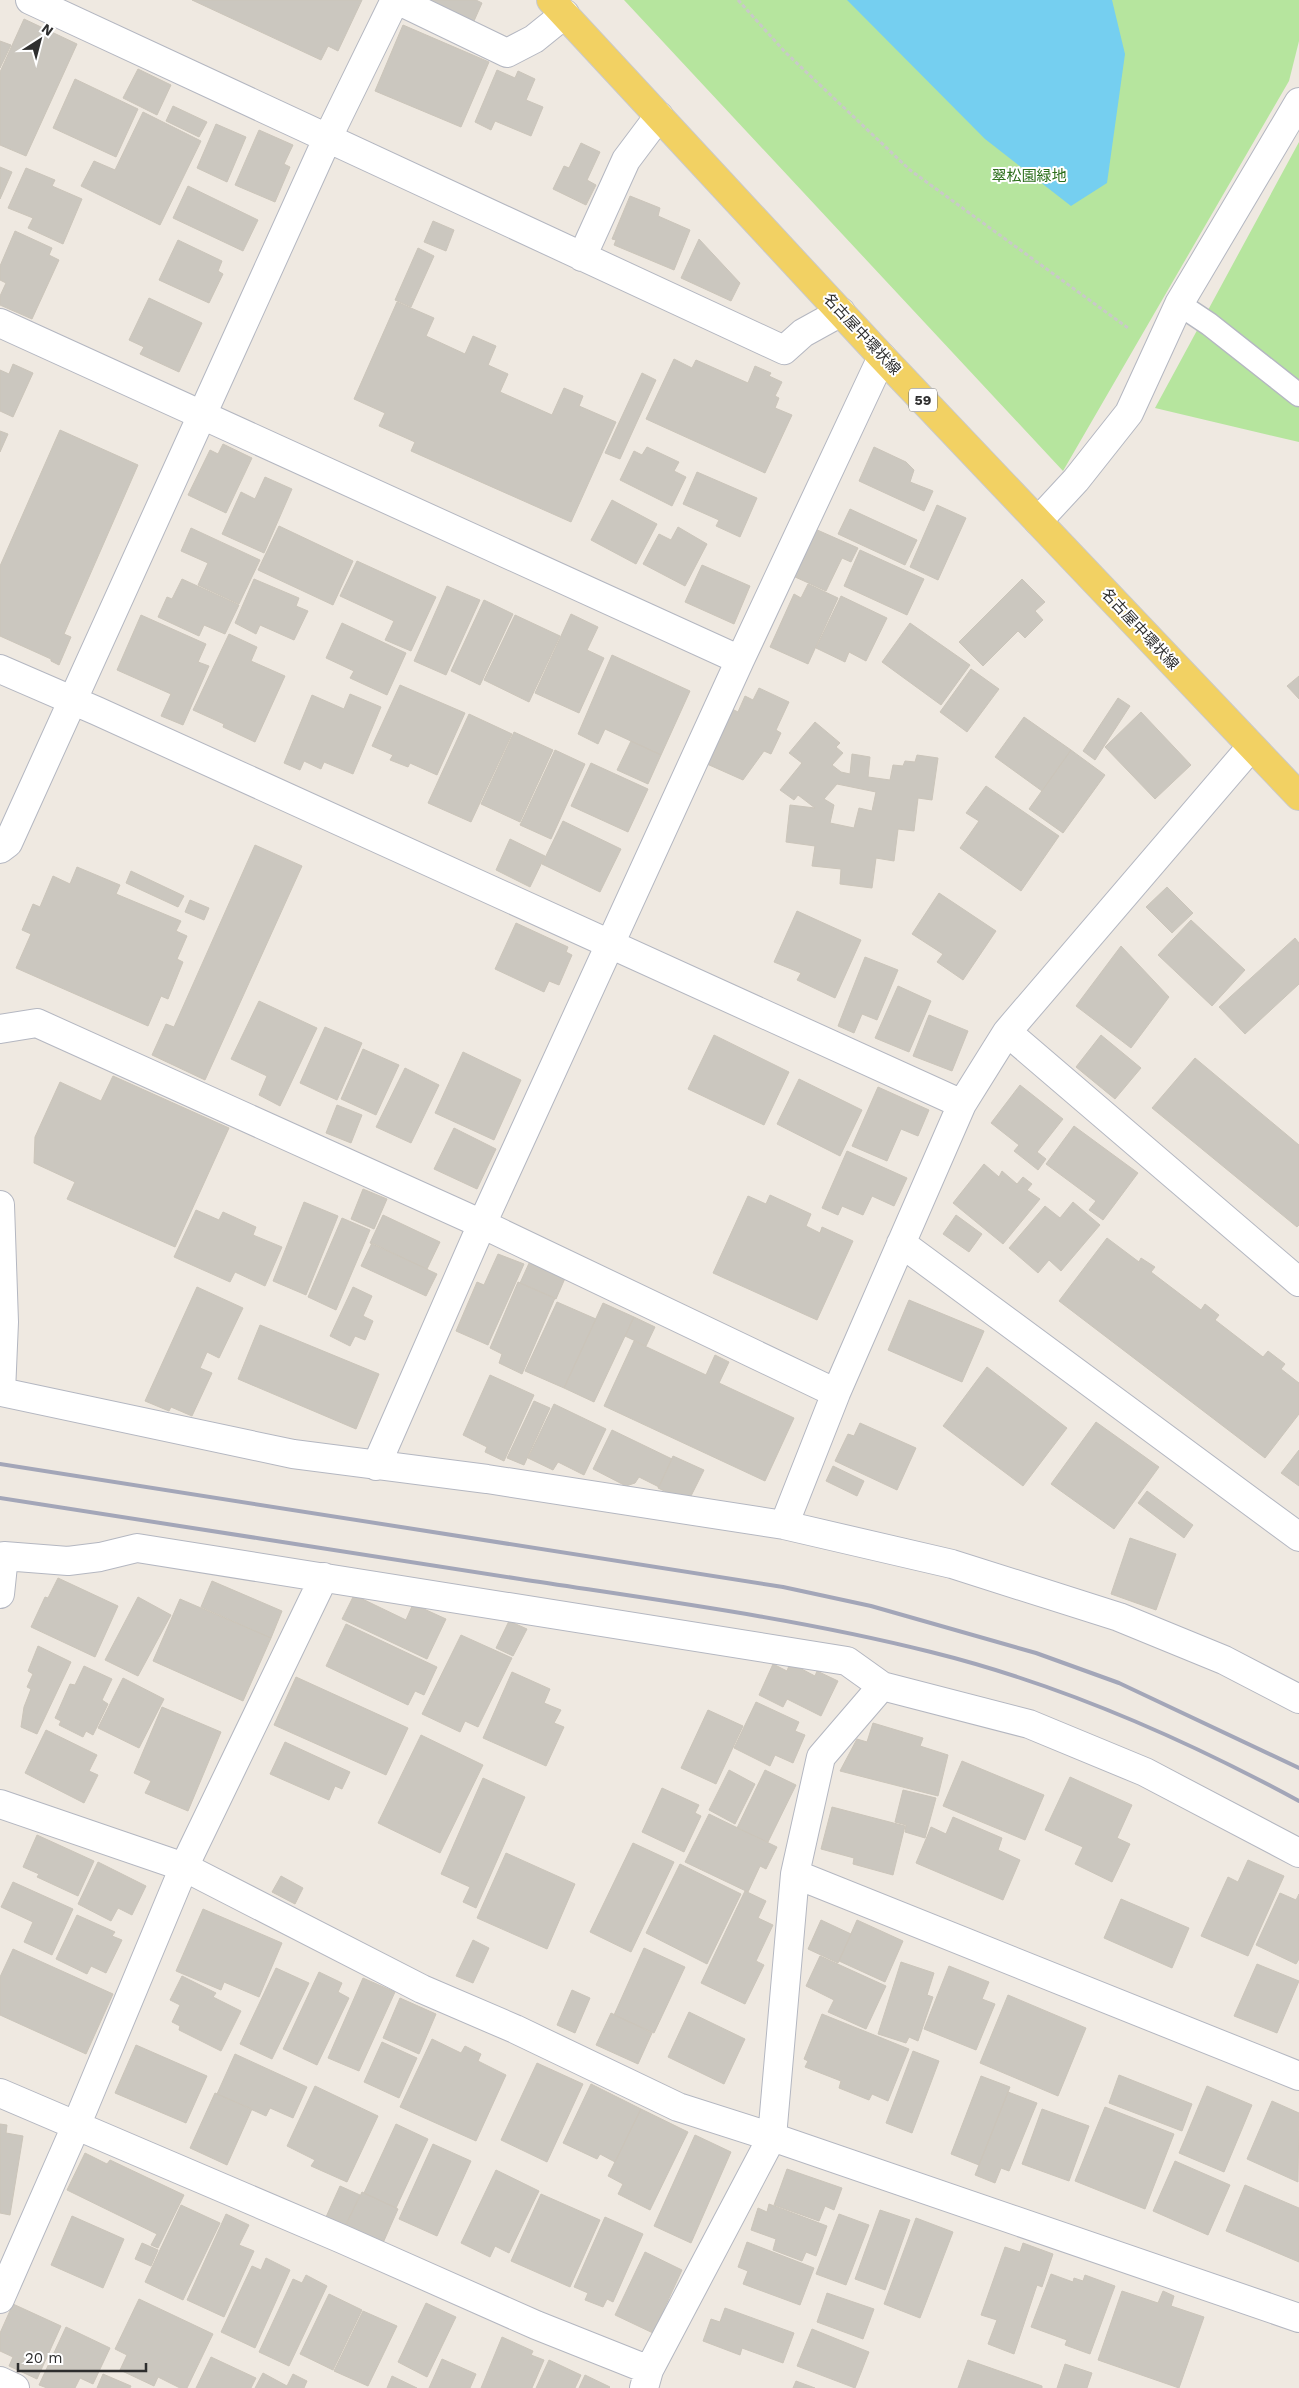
<svg xmlns="http://www.w3.org/2000/svg" width="1299" height="2388" font-family="'Work Sans','Noto Sans JP',sans-serif">
  <style>
    .green { fill: #b6e59e }
    .water { fill: #75cff0 }
    .building { fill: #cbc7bf; stroke: #cbc5ba; fill-rule: evenodd }
    .lines { fill: none; stroke-linecap: round; stroke-linejoin: round }
    .service-casing { stroke: #b4b7c1; stroke-width: 25 }
    .minor-casing { stroke: #b4b7c1; stroke-width: 30 }
    .primary-casing { stroke: #c9c9c9; stroke-width: 30 }
    .path { stroke: #c9c9c9; stroke-width: 3; stroke-dasharray: 4 2.5; stroke-linecap: butt }
    .service { stroke: #fff; stroke-width: 22 }
    .minor { stroke: #fff; stroke-width: 28 }
    .primary { stroke: #f2d163; stroke-width: 28 }
    .rail { stroke: #a3a6b8; stroke-width: 4 }
    .labels { text-anchor: middle; dominant-baseline: central; stroke-width: 4; stroke-linejoin: round; paint-order: stroke }
    .shield { fill: #fff; stroke: #6d6d6d; stroke-width: 1 }
    .shield-label { font-size: 14px; font-weight: bold; fill: #2e2e2e }
    .park-label { font-size: 15px; fill: #2c6e1b; stroke: #fff }
    .street-label { font-size: 15px; fill: #2e2e2e; stroke: #fff }
  </style>
  <rect width="100%" height="100%" fill="#efe9e1"/>
  <path class="green" d="M624 0H1299V41L1289 81 1063 471Z
    M1299 142V442L1155 408Z"/>
  <path class="water" d="M847 0H1112L1125 54 1107 183 1071 206 985 139Z"/>
  <path class="building" d="M192 0H362L338 51 328 46 321 60Z
    M429 0H476L482 3 474 21Z
    M24 19 77 44 26 156 0 145V72Z
    M403 25 489 62 461 127 375 91Z
    M0 41 11 45 0 68Z
    M138 69 171 85 157 115 123 98Z
    M497 70 515 78 518 71 535 79 526 100 543 107 531 136 495 121 491 130 475 122Z
    M75 79 138 109 116 157 53 128Z
    M173 106 207 122 199 137 166 121Z
    M143 112 201 141 160 225 81 186 94 161 115 170Z
    M216 124 246 137 227 182 197 168Z
    M259 130 293 145 284 164 290 167 275 202 235 185Z
    M581 143 600 152 587 180 596 185 586 205 553 189 564 166 569 168Z
    M0 167 12 172 0 199Z
    M26 168 55 180 52 186 82 199 63 244 28 228 33 218 8 208Z
    M188 186 258 220 243 251 173 218Z
    M630 196 660 208 658 216 690 230 674 270 614 245 616 240 612 239Z
    M433 221 454 230 446 251 424 242Z
    M15 231 52 248 49 255 59 260 32 319 0 305V296L6 283 0 280V266Z
    M699 239 740 283 731 301 681 278Z
    M178 240 222 261 218 271 223 274 209 303 159 280Z
    M418 248 434 256 411 307 395 300Z
    M149 298 202 323 179 372 140 354 144 347 129 340Z
    M397 302 434 318 426 336 465 354 473 336 496 346 488 365 508 374 500 392 552 415 564 388 583 396 579 406 616 422 571 522 411 451 415 442 379 426 385 413 354 399Z
    M674 359 692 368 696 360 748 383 755 366 771 373 769 376 782 382 775 396 779 398 775 408 792 415 765 473 646 419Z
    M13 364 33 373 13 417 0 411V370L9 374Z
    M642 373 656 380 620 459 605 453Z
    M60 430 138 465 64 634 71 637 59 665 51 661V659L0 636V566Z
    M0 431 8 434 0 452Z
    M223 444 252 458 226 513 188 495 210 450 218 454Z
    M647 447 679 462 674 471 686 477 672 506 620 480 634 451 642 455Z
    M874 447 906 462 914 470 910 482 933 491 924 511 859 481Z
    M697 472 757 498 740 537 716 526 719 520 683 504Z
    M265 477 292 489 264 553 222 534 241 492 255 499Z
    M612 500 657 524 636 564 591 540Z
    M937 505 966 518 938 580 910 567Z
    M850 509 917 540 905 565 838 534Z
    M279 526 353 561 333 605 258 570Z
    M678 527 707 544 685 586 643 564 659 534 671 540Z
    M191 528 260 560 239 604 198 585 208 563 181 551Z
    M815 529 858 548 851 562 842 558 826 591 793 576Z
    M860 550 924 579 907 615 844 586Z
    M357 561 436 597 411 651 385 640 394 621 340 596Z
    M702 565 750 586 734 624 685 602Z
    M182 579 239 605 225 634 204 625 199 636 158 617 167 597 172 599Z
    M254 579 299 598 296 606 308 611 294 640 260 625 256 634 235 623Z
    M1022 579 1045 602 1035 611 1043 620 1025 638 1018 631 983 666 959 642Z
    M808 584 838 598 808 664 770 647 794 594 801 598Z
    M447 586 480 600 446 675 414 661Z
    M841 596 887 618 866 661 849 652 845 662 816 648Z
    M484 600 513 614 480 685 451 671Z
    M571 614 598 627 587 650 604 658 579 713 535 693Z
    M141 615 206 644 198 662 209 666 183 725 161 716 171 694 117 670Z
    M515 615 560 636 529 702 484 680Z
    M342 623 406 653 387 695 350 678 354 671 326 658Z
    M910 623 970 665 941 705 882 662Z
    M229 634 257 647 251 661 285 676 255 742 223 727 224 724 193 710Z
    M612 655 690 691 661 755 605 729 598 744 578 734Z
    M971 669 999 689 967 732 940 712Z
    M1299 676V699L1287 686Z
    M400 685 465 713 437 775 410 763 408 767 390 760 393 755 372 746Z
    M759 688 789 702 776 730 781 733 771 754 764 751 743 780 707 764 732 709 738 712 745 696 753 700Z
    M350 694 381 707 353 774 324 762 321 769 304 761 300 770 284 763 312 695 344 709Z
    M1118 698 1130 706 1095 760 1083 751Z
    M1141 712 1191 765 1155 799 1105 747Z
    M469 714 512 734 471 822 428 803Z
    M1024 717 1071 750 1042 791 995 757Z
    M815 722 840 743 836 747 843 753 832 765 841 772 850 774 852 754 870 757 868 777 890 780 893 765 903 766 905 761 915 762 917 755 938 758 932 800 918 798 914 831 898 829 894 861 876 858 872 888 840 884 841 869 812 866 815 846 786 842 790 805 815 808 798 795 794 800 780 790 802 763 789 753ZM837 784 876 792 872 811 859 808 854 828 830 823 834 805 824 799Z
    M514 732 553 750 520 822 481 804Z
    M631 741 661 755 648 784 617 770Z
    M555 750 585 764 551 839 520 825Z
    M1071 750 1105 775 1063 833 1029 809Z
    M591 763 648 789 628 832 571 806Z
    M986 786 1059 836 1021 891 960 848 979 821 966 813Z
    M563 821 621 849 600 892 542 864Z
    M510 839 545 856 530 887 496 870Z
    M255 845 302 866 205 1080 152 1055 166 1024 174 1027Z
    M77 867 120 885 116 894 181 921 176 931 187 936 177 959 183 962 168 999 161 996 148 1026 16 968 31 934 22 930 33 904 40 907 53 876 70 884Z
    M131 871 184 896 178 907 126 883Z
    M1167 887 1193 913 1172 933 1146 907Z
    M939 893 996 931 963 980 937 962 943 954 912 934Z
    M190 900 209 908 204 920 185 912Z
    M797 911 861 940 835 998 797 980 801 973 774 962Z
    M1191 920 1245 970 1212 1006 1158 955Z
    M516 923 568 947 566 952 572 955 559 985 549 981 544 992 495 969Z
    M1295 938 1299 943V984L1245 1034 1219 1007Z
    M1121 946 1169 997 1131 1048 1076 1006Z
    M865 957 898 970 877 1020 862 1014 854 1033 838 1026Z
    M898 986 931 1001 909 1052 875 1038Z
    M259 1001 317 1028 280 1106 259 1095 267 1076 231 1059Z
    M929 1015 968 1031 952 1071 913 1056Z
    M325 1027 362 1043 337 1100 300 1083Z
    M714 1035 789 1072 764 1125 688 1089Z
    M1101 1035 1141 1068 1115 1099 1076 1067Z
    M363 1049 399 1065 376 1115 341 1099Z
    M463 1052 521 1080 494 1140 435 1113Z
    M1195 1058 1299 1145V1225L1297 1227 1152 1108Z
    M405 1068 439 1085 411 1143 376 1127Z
    M113 1076 229 1128 175 1247 67 1199 75 1182 34 1163 35 1137 60 1082 101 1101Z
    M799 1079 862 1110 840 1156 777 1124Z
    M1020 1085 1063 1119 1037 1152 1046 1159 1038 1170 1014 1151 1019 1145 991 1123Z
    M878 1087 929 1110 918 1136 901 1129 887 1161 852 1146Z
    M337 1105 362 1115 351 1143 326 1133Z
    M1074 1126 1138 1173 1103 1220 1089 1210 1096 1201 1046 1164Z
    M454 1128 496 1149 477 1189 434 1169Z
    M847 1151 907 1178 894 1206 872 1196 863 1215 842 1206 838 1215 822 1208Z
    M984 1164 999 1177 1002 1171 1017 1184 1023 1177 1032 1184 1027 1190 1040 1199 1003 1244 953 1203Z
    M363 1189 387 1199 374 1229 351 1219Z
    M770 1195 811 1214 806 1226 820 1233 822 1227 853 1241 817 1320 713 1273 748 1196 766 1204Z
    M304 1202 338 1216 306 1295 273 1281Z
    M1073 1202 1100 1225 1061 1271 1049 1260 1038 1273 1009 1248 1045 1206 1060 1218Z
    M196 1210 219 1220 223 1212 256 1227 253 1235 282 1247 265 1286 235 1272 230 1282 174 1257Z
    M383 1215 440 1242 427 1269 370 1243Z
    M956 1215 982 1234 969 1252 943 1234Z
    M342 1218 370 1230 336 1310 308 1297Z
    M1107 1238 1139 1262 1141 1258 1155 1267 1151 1272 1201 1310 1205 1304 1219 1315 1215 1320 1263 1357 1268 1351 1285 1364 1281 1369 1299 1383V1414L1265 1458 1059 1301Z
    M372 1243 437 1274 426 1296 361 1266Z
    M498 1254 524 1264 488 1345 456 1331 477 1282 484 1285Z
    M530 1261 566 1276 556 1299 520 1283Z
    M518 1282 555 1298 522 1374 499 1363 502 1354 490 1348Z
    M197 1287 243 1308 219 1358 207 1352 200 1368 212 1373 192 1416 171 1407 169 1411 145 1401Z
    M353 1287 372 1296 363 1316 373 1321 365 1340 355 1336 350 1346 330 1336Z
    M909 1300 984 1331 962 1382 888 1350Z
    M557 1302 596 1319 564 1388 525 1371Z
    M603 1303 634 1317 594 1402 564 1388Z
    M634 1317 655 1327 646 1346 625 1336Z
    M260 1325 379 1374 356 1429 238 1379Z
    M634 1341 706 1375 715 1355 729 1362 719 1383 794 1418 765 1481 604 1406Z
    M987 1367 1067 1428 1023 1486 943 1426Z
    M490 1375 534 1395 504 1461 485 1452 487 1447 463 1435Z
    M534 1401 550 1408 524 1465 507 1458Z
    M554 1404 606 1429 584 1475 558 1462 553 1470 528 1458Z
    M1096 1422 1159 1467 1114 1529 1051 1484Z
    M860 1423 916 1448 897 1490 835 1461 848 1434 854 1436Z
    M612 1430 672 1459 659 1487 639 1477 635 1483 626 1486 593 1469Z
    M1299 1450V1486L1281 1473Z
    M673 1456 704 1470 688 1502 658 1488Z
    M833 1466 864 1481 857 1496 826 1481Z
    M1147 1491 1193 1525 1184 1538 1138 1503Z
    M1130 1538 1176 1554 1156 1610 1111 1594Z
    M58 1578 118 1606 95 1657 31 1627 45 1597 48 1598Z
    M212 1581 282 1611 271 1638 201 1607Z
    M354 1595 406 1620 413 1604 446 1619 427 1659 342 1619Z
    M138 1597 171 1615 138 1676 105 1660Z
    M180 1599 271 1638 243 1701 153 1661Z
    M509 1621 527 1629 513 1656 496 1648Z
    M346 1624 437 1667 424 1695 415 1691 408 1705 326 1666Z
    M461 1635 512 1658 478 1727 465 1721 460 1732 422 1714Z
    M38 1646 71 1662 37 1734 21 1727 24 1707 31 1689 27 1687 33 1674 28 1671Z
    M790 1663 815 1676 817 1671 838 1681 821 1716 787 1699 783 1707 759 1695 773 1664 787 1671Z
    M84 1666 112 1679 102 1700 108 1704 93 1735 86 1731 83 1737 59 1725 61 1721 55 1718 70 1684 75 1685Z
    M512 1672 550 1689 544 1703 561 1710 554 1723 564 1727 546 1766 483 1738Z
    M296 1677 408 1728 386 1775 274 1725Z
    M123 1678 164 1699 139 1748 98 1728Z
    M756 1702 799 1722 795 1731 805 1735 793 1763 775 1755 770 1766 734 1748Z
    M162 1707 221 1732 188 1811 145 1793 151 1781 134 1773Z
    M708 1710 743 1726 716 1784 681 1768Z
    M873 1723 923 1738 920 1746 948 1755 938 1796 840 1771 857 1739 867 1742Z
    M46 1730 97 1755 89 1771 98 1775 84 1803 25 1773Z
    M421 1735 483 1765 440 1853 378 1823Z
    M285 1742 350 1772 342 1789 335 1786 329 1800 270 1774Z
    M962 1761 1044 1795 1025 1840 943 1806Z
    M729 1770 755 1784 735 1824 709 1810Z
    M765 1770 796 1785 768 1842 737 1828Z
    M1070 1777 1132 1805 1117 1838 1130 1844 1112 1882 1075 1864 1083 1847 1045 1830Z
    M483 1778 525 1797 476 1908 463 1902 470 1887 441 1874Z
    M662 1788 699 1805 695 1813 701 1816 684 1852 642 1832Z
    M903 1790 936 1798 925 1838 905 1832 906 1825 895 1822Z
    M832 1807 905 1826 893 1875 853 1864 854 1858 821 1849Z
    M709 1814 777 1847 766 1869 760 1866 748 1892 685 1862Z
    M953 1817 1002 1838 998 1850 1020 1860 1003 1900 916 1863 931 1827 946 1834Z
    M37 1835 94 1861 78 1896 37 1877 39 1874 23 1867Z
    M633 1843 674 1862 631 1952 590 1932Z
    M506 1853 575 1884 547 1949 477 1918Z
    M1248 1860 1284 1876 1248 1956 1201 1936 1228 1877 1238 1882Z
    M98 1862 146 1886 132 1915 118 1908 111 1921 78 1904Z
    M680 1864 741 1894 707 1964 646 1933Z
    M281 1876 303 1888 295 1904 272 1892Z
    M13 1882 73 1909 52 1955 24 1942 33 1922 1 1907Z
    M745 1891 766 1901 758 1918 773 1925 756 1961 764 1965 745 2004 701 1983Z
    M1280 1893 1296 1900 1299 1894V1959L1296 1964 1256 1945Z
    M1121 1899 1189 1928 1172 1968 1104 1938Z
    M203 1909 282 1943 259 1997 224 1982 221 1990 176 1971Z
    M77 1915 115 1932 112 1936 122 1940 106 1973 91 1966 87 1974 56 1959Z
    M821 1920 851 1934 838 1963 808 1949Z
    M857 1920 903 1941 885 1982 839 1961Z
    M473 1940 489 1948 473 1983 456 1976Z
    M644 1948 685 1967 654 2033 614 2015Z
    M13 1949 113 1994 86 2054 0 2015V1977Z
    M820 1956 886 1986 866 2029 828 2012 834 2000 806 1986Z
    M901 1962 934 1973 927 1995 933 1997 918 2041 909 2037 906 2043 878 2034Z
    M1257 1964 1299 1981 1277 2033 1234 2016Z
    M949 1966 989 1982 982 1999 995 2004 976 2050 924 2029Z
    M276 1968 309 1983 272 2059 240 2044Z
    M319 1972 342 1983 338 1992 349 1998 317 2065 283 2049Z
    M182 1976 216 1993 213 1997 241 2011 221 2051 179 2030 180 2026 172 2022 180 2005 170 2000Z
    M363 1978 395 1992 359 2071 328 2058Z
    M572 1990 590 1998 575 2033 557 2025Z
    M1008 1995 1086 2028 1058 2096 980 2063Z
    M400 1998 436 2014 419 2054 383 2038Z
    M689 2012 745 2039 724 2084 668 2057Z
    M611 2013 652 2033 638 2064 596 2045Z
    M822 2014 909 2049 888 2101 872 2094 869 2100 839 2088 841 2081 805 2067 808 2061 804 2059Z
    M432 2039 461 2053 465 2046 481 2054 478 2061 506 2075 476 2141 400 2107Z
    M382 2042 417 2058 399 2098 364 2082Z
    M136 2045 207 2076 186 2123 115 2093Z
    M913 2051 939 2061 912 2133 886 2123Z
    M235 2054 307 2087 293 2118 270 2108 266 2116 217 2094Z
    M537 2063 583 2084 547 2162 501 2140Z
    M1119 2075 1192 2104 1182 2131 1109 2103Z
    M981 2076 1010 2087 979 2165 951 2154Z
    M591 2084 641 2109 615 2162 600 2154 597 2159 563 2143Z
    M315 2086 378 2116 347 2182 311 2166 315 2160 287 2146Z
    M1207 2086 1252 2105 1224 2172 1179 2153Z
    M1008 2092 1037 2103 1009 2171 1001 2168 995 2183 975 2175Z
    M215 2093 252 2109 227 2165 190 2148Z
    M1272 2101 1299 2113 1298 2182 1247 2159Z
    M1105 2107 1174 2134 1145 2209 1075 2181Z
    M641 2109 688 2132 650 2210 618 2194 623 2184 608 2176Z
    M1042 2109 1089 2126 1069 2181 1022 2164Z
    M0 2124 7 2125 6 2133 23 2136 10 2215 0 2213Z
    M396 2124 428 2139 396 2208 364 2193Z
    M695 2135 731 2152 691 2243 654 2226Z
    M433 2144 471 2161 437 2236 399 2219Z
    M85 2153 107 2164 110 2160 184 2195 158 2248 151 2245 157 2234 67 2190Z
    M1175 2161 1230 2185 1208 2235 1153 2211Z
    M787 2169 842 2188 834 2210 825 2206 819 2221 774 2205Z
    M496 2170 539 2191 509 2253 495 2246 490 2257 461 2243Z
    M1245 2185 1299 2208V2262L1226 2231Z
    M340 2186 360 2195 345 2226 326 2217Z
    M362 2192 398 2209 383 2243 346 2225Z
    M541 2194 600 2220 570 2287 511 2261Z
    M769 2204 827 2226 816 2256 806 2252 802 2261 773 2250 776 2239 751 2230 758 2208 767 2212Z
    M181 2205 220 2223 183 2300 145 2282Z
    M880 2210 910 2220 885 2290 855 2279Z
    M226 2214 249 2225 239 2245 254 2251 224 2317 187 2300Z
    M839 2214 869 2225 846 2285 816 2274Z
    M72 2216 124 2239 103 2288 51 2265Z
    M605 2217 643 2234 613 2302 607 2299 603 2307 585 2300 588 2293 574 2287Z
    M916 2218 953 2232 920 2318 884 2304Z
    M747 2242 814 2268 800 2305 743 2284 748 2271 738 2267Z
    M142 2243 158 2250 151 2266 135 2259Z
    M1023 2243 1053 2254 1042 2287 1037 2285 1014 2354 988 2344 997 2320 981 2315 1005 2247 1020 2252Z
    M645 2252 682 2270 653 2333 615 2315Z
    M266 2258 290 2270 255 2348 221 2332 252 2266 261 2270Z
    M1051 2274 1073 2282 1074 2278 1083 2281 1085 2275 1115 2286 1090 2354 1065 2345 1067 2340 1031 2327Z
    M306 2275 327 2286 289 2366 259 2352 293 2279 302 2283Z
    M1122 2291 1158 2303 1163 2291 1174 2296 1171 2306 1204 2317 1179 2388 1098 2360Z
    M827 2293 874 2309 863 2339 817 2322Z
    M329 2294 362 2310 333 2370 300 2354Z
    M139 2299 213 2334 187 2388H180L158 2377 154 2386 120 2370 127 2355 115 2349Z
    M426 2303 456 2317 427 2377 398 2362Z
    M13 2304 61 2326 37 2379 9 2366 13 2357 0 2351V2333Z
    M725 2308 794 2333 783 2363 742 2348 740 2355 703 2341 711 2319 720 2322Z
    M363 2311 397 2326 368 2386 334 2371Z
    M66 2327 110 2348 93 2384 80 2378 75 2388H47L39 2385Z
    M812 2329 869 2352 855 2388 797 2366Z
    M502 2337 533 2351 531 2355 544 2360 532 2388H481Z
    M211 2357 256 2378 251 2388H196Z
    M442 2359 476 2374 470 2388H429Z
    M549 2360 581 2375 575 2388H536Z
    M968 2360 1042 2386V2388H958Z
    M1065 2364 1092 2373 1087 2388H1057Z
    M263 2373 287 2386 293 2374 307 2381 304 2388H255Z
    M103 2374 131 2386 130 2388H97Z
    M585 2375 610 2387 609 2388H579Z
    M392 2376 417 2388H387Z
    M796 2381 815 2388H793Z"/>
  <g class="lines">
    <defs>
      <path id="service" d="M1179 304 1209 324 1299 395"/>
      <path id="minor" d="M30 0 784 350 803 333 841 312
        M397 0 507 53 534 39 565 14
        M582 257 626 160 659 116
        M0 323 740 660
        M1038 521 1076 480 1129 413 1179 304 1299 102
        M0 669 97 711 962 1104
        M0 849 8 843 328 137 395 0
        M0 1029 37 1023 482 1224 836 1393 962 1104 1007 1032 1251 747
        M1007 1032 1299 1282
        M0 1205 4 1322 1 1392 293 1454 487 1479 784 1525 952 1564 1119 1617 1224 1660 1299 1699
        M901 1243 1299 1537
        M376 1466 482 1224 740 660 882 357
        M784 1525 836 1393
        M0 1594 4 1556 68 1561 100 1557 137 1548 847 1661 882 1686 1029 1724 1145 1772 1299 1853
        M0 1804 184 1867 422 1989 515 2029 678 2107 772 2137 1299 2318
        M795 1874 1299 2076
        M0 2093 342 2239 536 2325 649 2370
        M0 2299 76 2126 184 1867 324 1577
        M0 2381 15 2388
        M644 2388 649 2370 772 2137 795 1874 821 1757 882 1686"/>
      <path id="primary" d="M551 0 882 357 1299 796"/>
    </defs>
    <use href="#service" class="service-casing"/>
    <use href="#minor" class="minor-casing"/>
    <use href="#primary" class="primary-casing"/>
    <path class="path" d="M738 0 785 52 910 170 1128 328"/>
    <use href="#service" class="service"/>
    <use href="#minor" class="minor"/>
    <use href="#primary" class="primary"/>
    <path class="rail" d="M0 1464 783 1587 871 1606 1036 1653 1119 1683 1299 1768
      M0 1498C173 1525 347 1552 520 1579 657 1600 796 1618 931 1652 1060 1684 1183 1738 1299 1801"/>
  </g>
  <g class="labels">
    <rect class="shield" x="909" y="388.5" width="28" height="23" rx="4"/>
    <g class="shield-label">
      <text x="923" y="400">59</text>
    </g>
    <g class="park-label">
      <text x="1029" y="176">翠松園緑地</text>
    </g>
    <g class="street-label">
      <text transform="translate(862 334) rotate(47)">名古屋中環状線</text>
      <text transform="translate(1140 629) rotate(47)">名古屋中環状線</text>
    </g>
  </g>
  <g transform="translate(40 40) rotate(36)" stroke="#ffffff" stroke-width="4" paint-order="stroke">
  <path d="M0-4L9 19L0 12L-9 19Z" fill="#2e2e2e"/>
  <text y="-8" font-size="14" font-weight="bold" text-anchor="middle" fill="#2e2e2e">N</text>
  </g>
  <path d="M18 2363v8h128v-8" fill="none" stroke="#2e2e2e" stroke-width="2.5"/>
  <text x="25" y="2363" font-size="15" fill="#2e2e2e" stroke="#ffffff" stroke-width="4" paint-order="stroke">20 m</text>
</svg>
